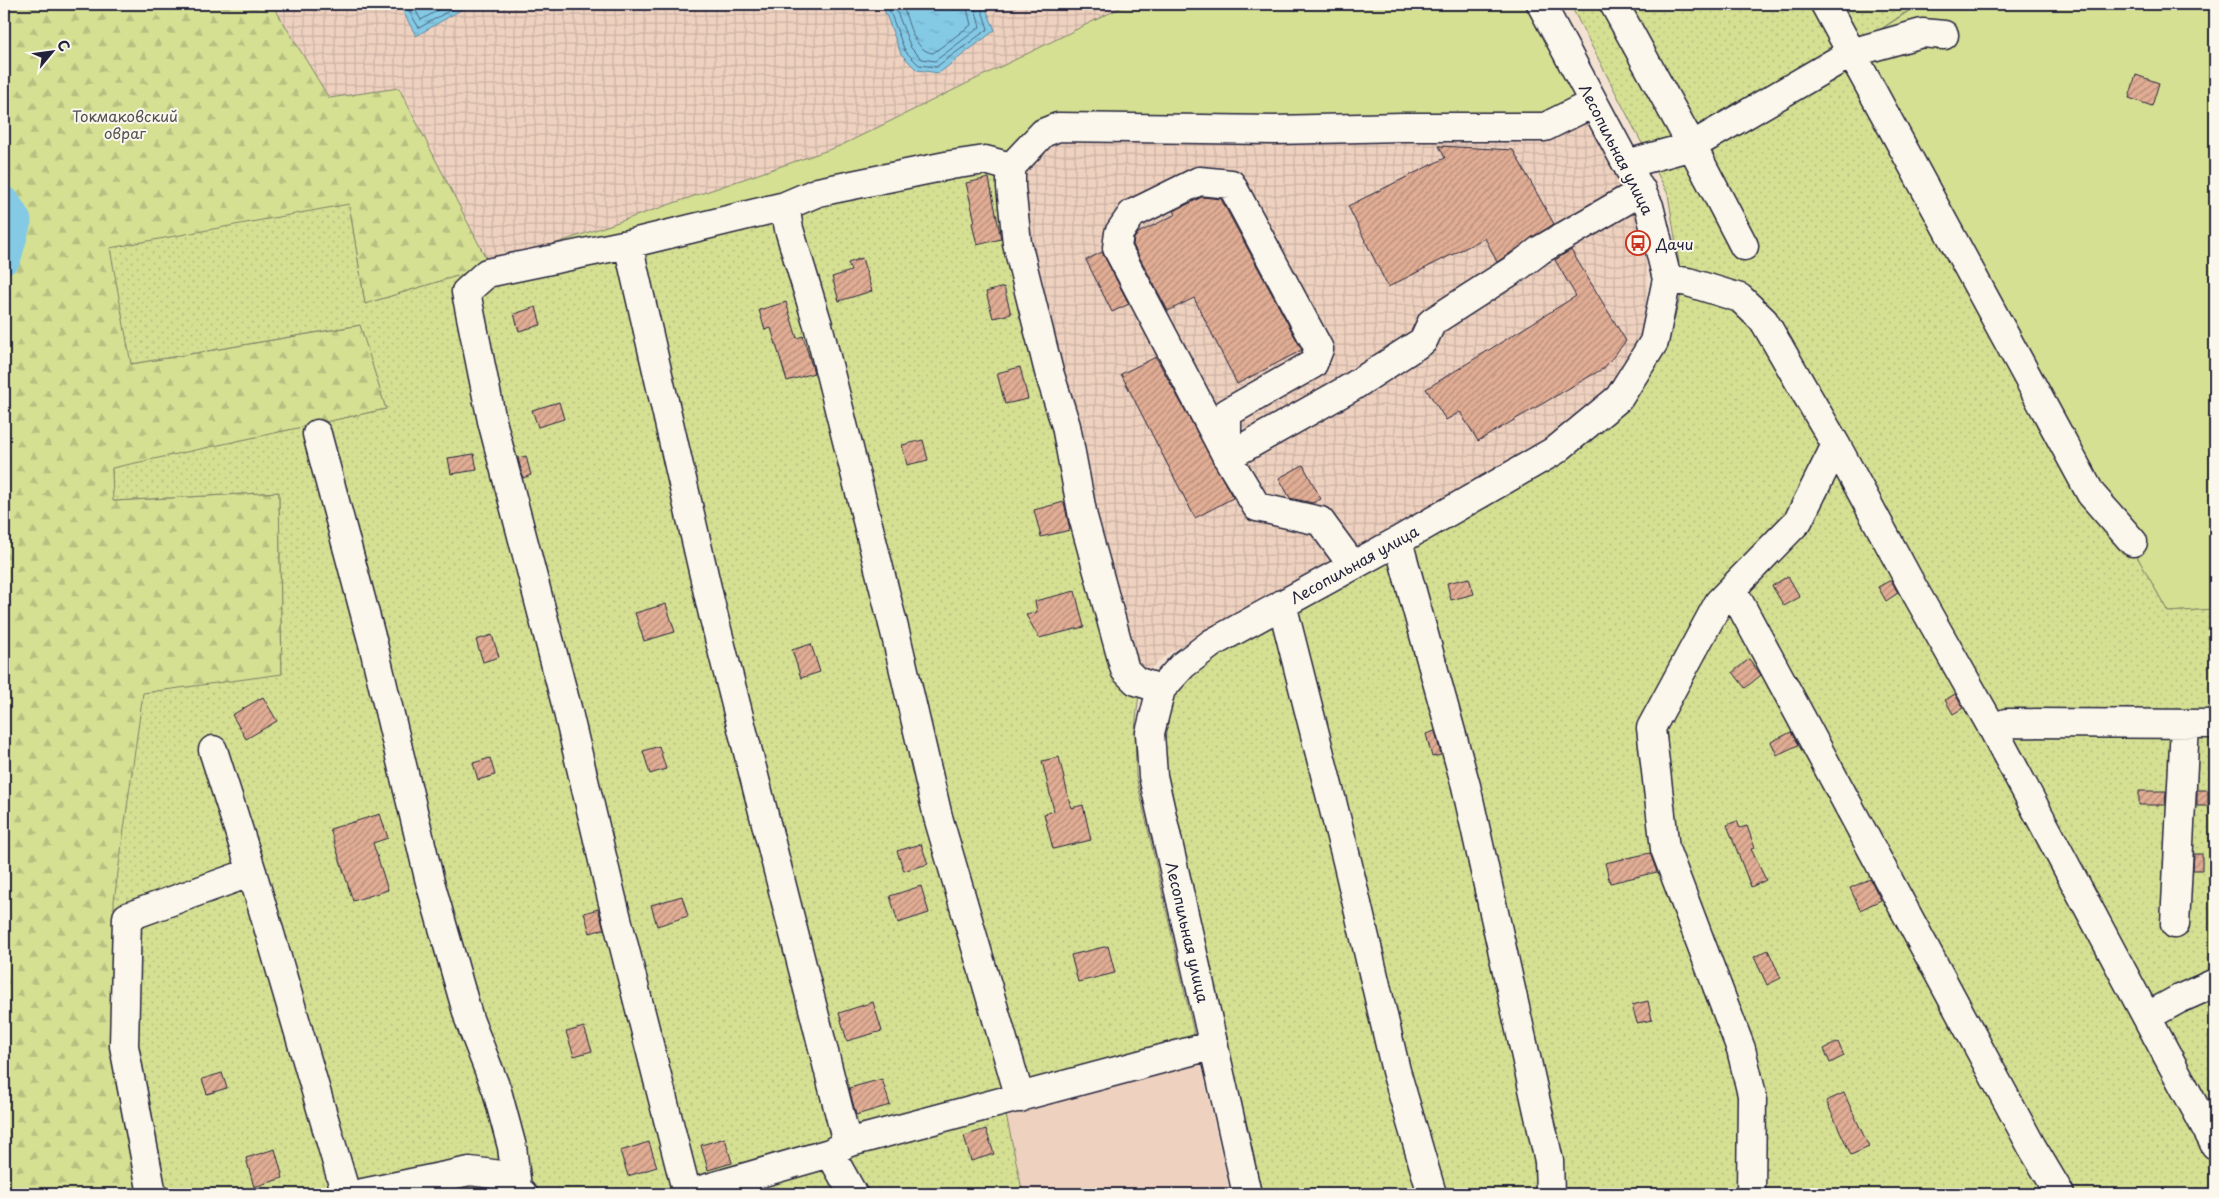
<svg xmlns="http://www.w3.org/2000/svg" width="2219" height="1198" font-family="'Playpen Sans',sans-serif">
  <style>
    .built { fill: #eed1bf }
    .industrial { fill: url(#industrial-grid) }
    .grass { fill: #d5e093; stroke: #7c8167 }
    .forest { fill: url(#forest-firs); stroke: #7c8167 }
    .garden { fill: url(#garden-dots); stroke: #7c8167 }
    .water { fill: url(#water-ripples); stroke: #5d87a1 }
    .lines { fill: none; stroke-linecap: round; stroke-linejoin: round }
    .shore { stroke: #49657f; stroke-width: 1 }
    .river { stroke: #84cae5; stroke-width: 35 }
    .building { fill: url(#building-hatch); stroke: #22223b }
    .minor-casing { stroke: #22223b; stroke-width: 31 }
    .minor { stroke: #fbf7ec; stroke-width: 28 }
    .labels { text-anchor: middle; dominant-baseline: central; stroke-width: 4; stroke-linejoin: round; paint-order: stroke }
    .park-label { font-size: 15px; fill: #4f5251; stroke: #fbf7ec }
    .street-label { font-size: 15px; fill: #22223b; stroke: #fbf7ec }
    .poi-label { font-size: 15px; fill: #22223b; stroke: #fbf7ec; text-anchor: start }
  </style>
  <defs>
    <pattern id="industrial-grid" width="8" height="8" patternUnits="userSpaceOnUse" patternTransform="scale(1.25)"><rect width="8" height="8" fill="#eed1bf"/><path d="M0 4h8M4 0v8" fill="none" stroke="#ccb3a5"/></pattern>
    <pattern id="forest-firs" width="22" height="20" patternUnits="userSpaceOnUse" patternTransform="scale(1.25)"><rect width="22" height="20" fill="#d5e093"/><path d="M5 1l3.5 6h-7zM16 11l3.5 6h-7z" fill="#b7c080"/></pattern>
    <pattern id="garden-dots" width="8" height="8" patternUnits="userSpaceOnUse" patternTransform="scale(1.25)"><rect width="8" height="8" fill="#d5e093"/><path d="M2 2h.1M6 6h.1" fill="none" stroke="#b7c080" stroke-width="1.8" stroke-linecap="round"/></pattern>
    <pattern id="water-ripples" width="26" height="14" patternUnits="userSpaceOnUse" patternTransform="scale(1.25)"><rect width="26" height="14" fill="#84cae5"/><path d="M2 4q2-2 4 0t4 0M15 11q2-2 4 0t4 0" fill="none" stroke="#72adc5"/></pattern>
    <pattern id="building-hatch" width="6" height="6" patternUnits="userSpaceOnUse" patternTransform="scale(1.25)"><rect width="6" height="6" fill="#e1ad94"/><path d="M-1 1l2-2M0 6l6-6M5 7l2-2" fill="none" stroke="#b68c7a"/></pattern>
  </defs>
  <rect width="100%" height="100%" fill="#f3e1d2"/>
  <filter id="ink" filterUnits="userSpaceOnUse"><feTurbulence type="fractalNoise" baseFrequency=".02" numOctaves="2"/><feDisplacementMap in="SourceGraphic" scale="10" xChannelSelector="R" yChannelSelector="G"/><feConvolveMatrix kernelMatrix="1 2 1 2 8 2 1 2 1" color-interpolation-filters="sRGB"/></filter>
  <g filter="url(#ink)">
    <path class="built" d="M1197 1047 1230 1194H1023L1002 1096Z"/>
    <path class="industrial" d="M272 4H1128L840 146 490 266 400 89 329 98Z
      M1586 114 1638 212 1648 279 1642 337 1608 391 1543 444 1169 653 1150 669 1144 678 1132 670 1022 240 1020 185 1029 139Z"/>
    <path class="grass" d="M1128 4H1526L1586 114 1029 139 1014 152 490 266 840 146Z
      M1914 4H2215V609L2168 612 1853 48 1915 7Z"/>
    <path class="forest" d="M4 4H272L329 98 399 88 490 266 365 304 349 205 131 364 361 325 386 409 112 469 114 501 279 492 282 674 144 1194H4Z"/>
    <path class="garden" d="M1570 4H1914L1915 6 1853 48 2168 612 2215 609V1194H1262L1165 772C1165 754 1164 716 1173 699 1182 680 1204 666 1219 652L1560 460 1628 408 1668 341 1683 288 1668 194Z
      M997 155 1139 693 1135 729 1136 776 1197 1047 1002 1096 1023 1194H144L117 1047 114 901 143 693 282 674 279 492 113 501 112 468 386 409 360 325 131 364 110 248 349 204 365 304 490 266Z"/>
    <path class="water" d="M399 4H471L416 36Z
      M882 4H984L995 30 939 73 917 70 901 54Z"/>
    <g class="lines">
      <path class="shore" d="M405 4 419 28 461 4
        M412 4 421 20 449 4
        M887 4 905 51 919 65 936 67 988 29 980 4
        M894 4 911 48 922 59 935 61 980 27 974 4
        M902 4C908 19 913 51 933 53L971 25 966 4"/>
      <path class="river" d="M4 204 14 221 4 257"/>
    </g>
    <path class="building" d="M2136 75 2159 83 2152 106 2129 98Z
      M1439 146 1513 150 1554 224 1497 262 1485 238 1388 287 1348 206 1445 158Z
      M989 178 1001 239 977 245 972 223 975 222 966 183Z
      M1202 197 1221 199 1302 350 1237 384 1194 298 1168 311 1133 245 1134 239 1138 233 1176 214 1174 211Z
      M1571 250 1626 341 1604 368 1478 441 1460 412 1446 420 1426 389 1576 296 1555 260Z
      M1102 252 1129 304 1112 312 1086 260Z
      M862 258 872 291 839 301 832 277 851 271 848 263Z
      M1004 287 1011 314 993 318 986 292Z
      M786 302 797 338 803 336 814 373 787 381 771 328 765 330 759 310Z
      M536 307 541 325 519 331 514 314Z
      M1156 357 1233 498 1195 518 1121 374Z
      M1020 367 1028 399 1005 404 997 373Z
      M559 402 564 419 538 427 532 410Z
      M923 440 928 460 907 465 902 445Z
      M474 454 477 470 451 474 448 458Z
      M526 456 531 475 523 478 518 458Z
      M1303 465 1321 499 1313 503 1290 498 1279 478Z
      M1064 502 1070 530 1041 537 1034 510Z
      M1788 576 1800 597 1784 606 1772 586Z
      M1469 578 1474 594 1451 600 1447 583Z
      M1891 580 1898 593 1886 601 1878 587Z
      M1075 591 1084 627 1039 638 1026 615 1037 612 1035 601Z
      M666 604 675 632 644 641 635 613Z
      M492 635 499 657 483 662 476 640Z
      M811 644 820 672 801 678 792 650Z
      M1749 659 1761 675 1745 688 1733 672Z
      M1955 694 1963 708 1953 714 1945 700Z
      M263 697 277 721 246 739 232 715Z
      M1435 731 1441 755 1432 757 1426 734Z
      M1791 732 1798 745 1777 755 1771 742Z
      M659 746 666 769 650 774 643 751Z
      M1059 757 1071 808 1083 805 1091 840 1053 849 1044 814 1054 811 1042 761Z
      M490 758 495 775 478 780 473 763Z
      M2197 790H2208V806H2197Z
      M2139 791H2166L2165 805H2139Z
      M380 814 388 838 373 843 388 890 353 901 330 829Z
      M1737 821 1740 828 1747 826 1755 848 1751 849 1766 880 1751 887 1727 825Z
      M921 844 928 864 904 871 897 851Z
      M1650 853 1657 872 1610 883 1605 863Z
      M2194 854H2202V870H2193Z
      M1870 879 1881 900 1860 910 1850 888Z
      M921 886 929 913 898 923 890 896Z
      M682 896 688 916 657 926 651 905Z
      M598 909 604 929 590 933 584 913Z
      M1108 946 1115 973 1078 982 1071 955Z
      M1768 950 1781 978 1767 985 1754 957Z
      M1648 1001 1652 1020 1637 1023 1632 1005Z
      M873 1002 882 1031 847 1041 839 1013Z
      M584 1027 592 1051 574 1056 566 1032Z
      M1838 1042 1844 1056 1830 1063 1824 1049Z
      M222 1073 227 1088 207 1094 202 1079Z
      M882 1079 890 1105 856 1115 849 1088Z
      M1844 1093 1869 1147 1851 1155 1826 1101Z
      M986 1129 994 1154 971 1161 964 1136Z
      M725 1138 732 1163 708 1170 701 1145Z
      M649 1142 657 1167 628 1176 620 1151Z
      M275 1149 283 1178 254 1187 246 1158Z"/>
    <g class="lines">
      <defs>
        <path id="minor" d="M1614 4 1692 146 1744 246
          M1825 4 2091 494 2133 542
          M1627 164 1692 146 1851 53 1922 33 1944 35
          M785 206 818 192 951 165 985 160 1011 167
          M628 244 785 206 789 229 818 325 896 636 938 817 1020 1098
          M1667 279 1688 282 1740 298 1764 321 1836 445 1912 586 1993 729 2215 1145
          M317 434 373 644 430 882 469 1019 497 1091 512 1147 517 1187
          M1398 541 1466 786 1549 1161 1550 1194
          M1353 566 1320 521 1257 507 1227 457V413L1313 364 1319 349 1231 184 1199 181 1132 214 1119 233 1117 248 1227 457 1352 387 1423 341 1432 322 1519 266 1540 250 1642 191
          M1732 589 2032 1147 2060 1194
          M1282 604 1347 861 1396 1071 1432 1194
          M1161 689 1136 681 1125 670 1083 517 1066 426 1049 372 1017 243 1011 187V167L1043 133 1058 127 1274 130 1402 127H1545L1593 103
          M1993 729 2006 723 2215 724
          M213 750 252 872 346 1194
          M2175 924 2185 725
          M2148 1016 2179 999 2215 983
          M830 1153 853 1194
          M152 1194 124 1046 127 917 252 872
          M358 1194 470 1171 501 1175 523 1194
          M687 1194 612 899 567 708 492 421 466 292 487 273 628 244 712 610 847 1143
          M687 1194 830 1153 847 1143 1214 1045
          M1247 1194 1153 776 1150 733 1161 689 1183 665 1212 643 1398 541 1556 450 1619 398 1654 342 1667 279 1649 206 1541 4
          M1751 1194 1752 1095 1741 1049 1665 849 1651 728 1719 602 1798 521 1836 445"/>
      </defs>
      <use href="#minor" class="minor-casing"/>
      <use href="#minor" class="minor"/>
    </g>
  </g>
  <defs>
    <symbol id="bus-ring" viewBox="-11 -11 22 22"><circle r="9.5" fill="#fbf7ec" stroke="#c8321e" stroke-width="1.5"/><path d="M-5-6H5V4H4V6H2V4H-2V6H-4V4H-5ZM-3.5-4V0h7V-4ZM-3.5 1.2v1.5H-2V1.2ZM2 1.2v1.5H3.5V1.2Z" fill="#c8321e"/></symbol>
  </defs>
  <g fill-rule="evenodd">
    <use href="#bus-ring" x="1624" y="229" width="28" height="28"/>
  </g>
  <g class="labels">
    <g class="park-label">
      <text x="125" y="115">Токмаковский<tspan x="125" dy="17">овраг</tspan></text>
    </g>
    <g class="street-label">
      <text transform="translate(1617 149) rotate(63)">Лесопильная улица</text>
      <text transform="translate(1354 564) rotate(-29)">Лесопильная улица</text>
      <text transform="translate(1188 932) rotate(77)">Лесопильная улица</text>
    </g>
    <g class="poi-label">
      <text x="1656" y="243">Дачи</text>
    </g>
  </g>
  <rect width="2219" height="1198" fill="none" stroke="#fbf7ec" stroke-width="20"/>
  <rect x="10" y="10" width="2199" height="1178" fill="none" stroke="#22223b" stroke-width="2" filter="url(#ink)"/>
  <g transform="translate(52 52) rotate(61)" stroke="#fbf7ec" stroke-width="4" paint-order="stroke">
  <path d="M0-4L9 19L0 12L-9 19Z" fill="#22223b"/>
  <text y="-8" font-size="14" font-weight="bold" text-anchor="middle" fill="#22223b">С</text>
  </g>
</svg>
